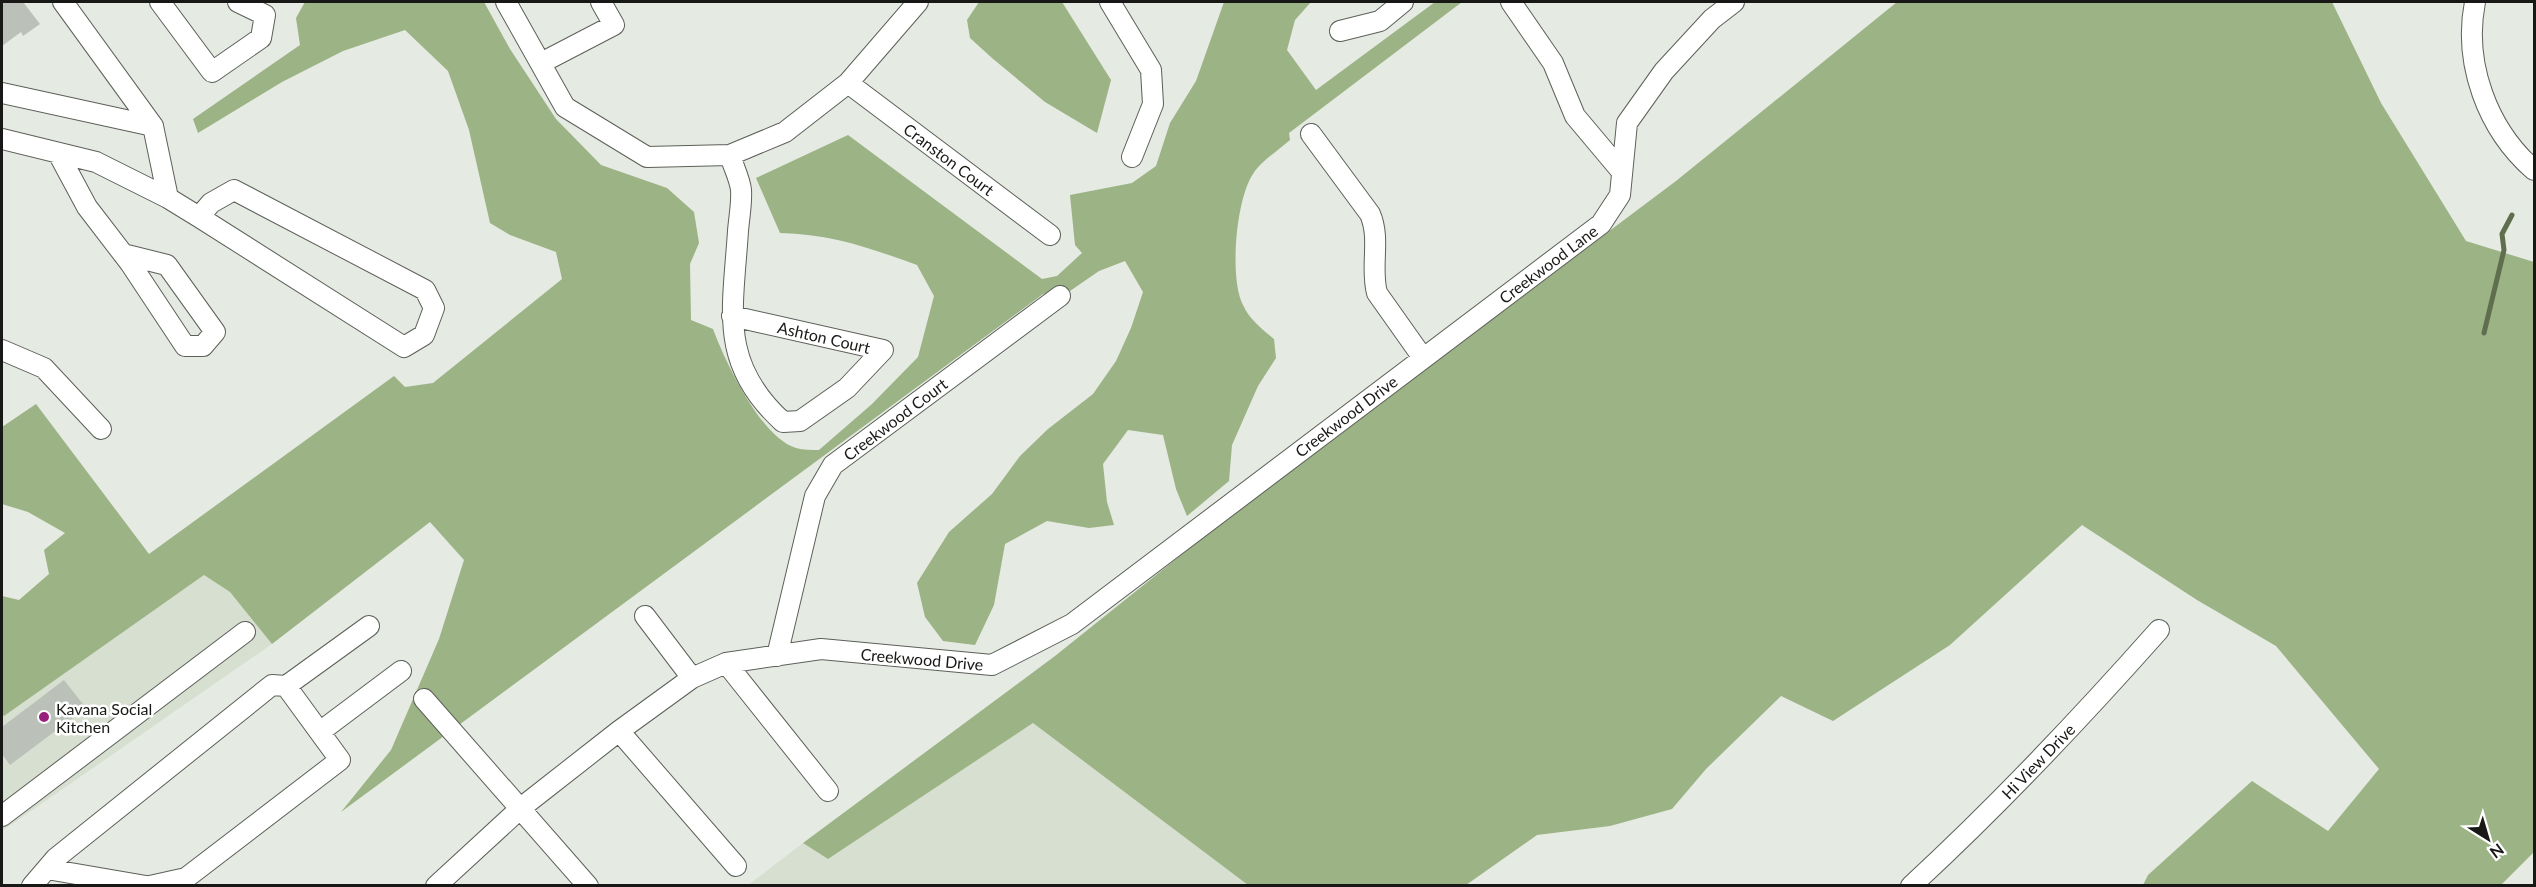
<svg xmlns="http://www.w3.org/2000/svg" width="2536" height="887" font-family="Lato,sans-serif">
  <style>
    .built { fill: #d7dfd0 }
    .forest { fill: #9bb385 }
    .lines { fill: none; stroke-linecap: round; stroke-linejoin: round }
    .stream { stroke: #5e6e4e; stroke-width: 5 }
    .building { fill: #bbc0b8 }
    .minor-casing { stroke: #5c6059; stroke-width: 22 }
    .minor { stroke: #fff; stroke-width: 20 }
    .poi-dot { fill: #971f7a; stroke: #fff; stroke-width: 2 }
    .labels { text-anchor: middle; dominant-baseline: central; stroke-width: 5; stroke-linejoin: round; paint-order: stroke }
    .street-label { font-size: 16px; fill: #181916; stroke: #fff }
    .poi-label { font-size: 16px; fill: #181916; stroke: #fff; text-anchor: start }
  </style>
  <rect width="100%" height="100%" fill="#e5eae2"/>
  <path class="built" d="M204 575 230 592 272 644 2 831V714L4 716Z
    M1033 723 1248 885 747 886 803 843 828 859Z"/>
  <path class="forest" d="M305 2H484L510 49 556 119 601 165 667 188 694 212 699 243 690 264 691 320 713 329C725 361 761 438 796 448 803 450 812 450 819 450L872 404 918 357 934 296 917 265C870 248 831 234 780 233L756 178 848 135 1042 279 1057 276 1082 253 1075 245 1070 195 1132 183 1156 166 1170 123 1196 81 1224 2H1311L1295 20 1287 50 1316 90 1435 2H1462L1289 133 1290 140C1279 150 1261 161 1253 174 1236 199 1229 278 1243 305 1249 319 1263 330 1274 339L1276 358 1258 386 1232 445 1229 481 1187 516 1176 489 1163 435 1128 430 1103 464 1107 502 1114 525 1089 528 1047 521 1005 544 994 605 975 645 943 641 925 617 917 583 949 532 992 494 1020 456 1048 429 1093 394 1116 361 1131 328 1143 292 1125 261 1099 271 1070 291 1043 294 341 812 391 750 439 639 464 560 430 522 272 644 230 592 204 575 4 716 2 714V596L19 600 49 574 44 550 65 533 28 512 2 504V427L36 404 149 554 394 376 405 387 433 383 562 279 556 252 510 235 490 223 469 130 448 71 405 30 343 51 282 82 198 133 193 119 300 45 296 18Z
    M979 2H1062L1111 80 1097 133 1045 102 992 58 970 38 967 20Z
    M1897 2H2332L2381 103 2466 241 2534 262V852L2501 885H2143L2148 875 2252 781 2328 831 2379 769 2276 646 2197 600 2082 525 1950 645 1833 721 1781 696 1706 769 1672 809 1610 826 1537 835 1466 885H1248L1033 723 828 859 803 843 1055 656 1236 511 1676 181Z"/>
  <g class="lines">
    <path class="stream" d="M2484 333 2504 250 2502 234 2512 215"/>
  </g>
  <path class="building" d="M2 2H23L40 24 23 36 21 32 2 46Z
    M64 680 86 708 10 765 2 754V727Z"/>
  <g class="lines">
    <defs>
      <path id="minor" d="M63 2 153 126 168 198
        M160 2 212 72 261 38 265 15 238 2
        M506 2 565 107 647 157 730 155 785 132 848 83 918 2
        M1110 2 1151 70 1153 104 1132 157
        M1511 2 1553 63 1575 116 1622 172
        M2475 2C2463 63 2487 129 2534 170
        M1340 31 1380 21 1403 2
        M541 63 614 25 601 2
        M848 83 1050 235
        M2 93 153 126
        M1311 134 1370 214C1381 239 1370 267 1377 293L1423 358
        M2 139 96 162 168 198 199 217 404 347 424 335 434 308 425 290 234 190 211 203 199 217
        M58 153 87 207 130 263 185 346H203L215 332 167 265 123 254
        M730 155C733 166 740 179 741 190 742 203 739 218 738 231 733 310 718 363 783 422L800 421 847 388 883 350 732 316
        M2 350 44 368 101 429
        M645 616 692 678
        M777 656 815 496 833 465 1060 296
        M726 663 828 791
        M286 686 369 626
        M424 699 588 886
        M321 731 401 671
        M619 731 736 866
        M2 816 245 632
        M47 869 146 886
        M32 886 56 858 272 685 286 686 340 760 186 878 150 886
        M436 886 522 807 619 731 692 678 726 663 821 649 992 665 1072 624 1601 224 1620 195 1627 123 1664 71 1712 19 1734 2
        M1911 886C1999 805 2080 719 2159 630"/>
    </defs>
    <use href="#minor" class="minor-casing"/>
    <use href="#minor" class="minor"/>
  </g>
  <circle class="poi-dot" cx="44" cy="717" r="6"/>
  <g class="labels">
    <g class="street-label">
      <text transform="translate(949 159) rotate(37)">Cranston Court</text>
      <text transform="translate(1548 264) rotate(-37)">Creekwood Lane</text>
      <text transform="translate(824 337) rotate(13)">Ashton Court</text>
      <text transform="translate(1346 416) rotate(-37)">Creekwood Drive</text>
      <text transform="translate(895 419) rotate(-37)">Creekwood Court</text>
      <text transform="translate(922 659) rotate(5)">Creekwood Drive</text>
      <text transform="translate(2038 761) rotate(-46)">Hi View Drive</text>
    </g>
    <g class="poi-label">
      <text x="56" y="708">Kavana Social<tspan x="56" dy="18">Kitchen</tspan></text>
    </g>
  </g>
  <rect width="2536" height="887" fill="none" stroke="#181916" stroke-width="6"/>
  <g transform="translate(2488 839) rotate(143)" stroke="#ffffff" stroke-width="4.5" paint-order="stroke">
  <path d="M0-4.5L10 22L0 15L-10 22Z" fill="#181916"/>
  <text y="-9" font-size="16" font-weight="bold" text-anchor="middle" fill="#181916">N</text>
  </g>
</svg>
